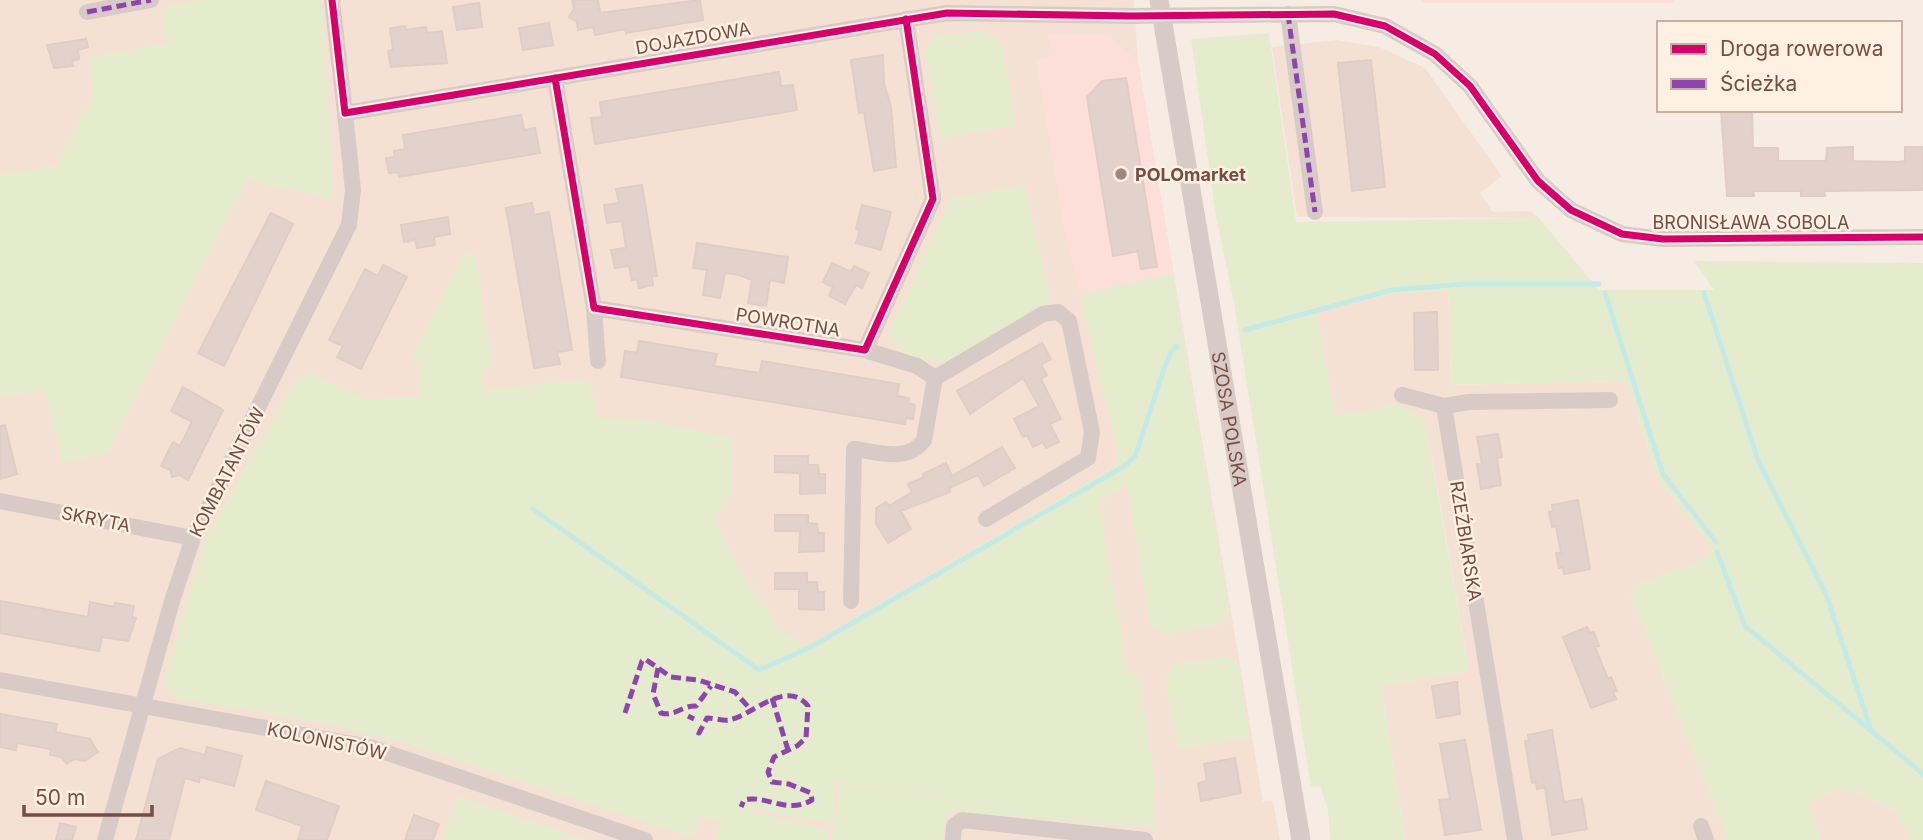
<svg xmlns="http://www.w3.org/2000/svg" width="1923" height="840" font-family="Inter,sans-serif">
  <style>
    .residential { fill: #f4e1d4 }
    .commercial { fill: #fbdfd8 }
    .green { fill: #e5eccd }
    .lines { fill: none; stroke-linecap: round; stroke-linejoin: round }
    .stream { stroke: #c5eae6; stroke-width: 5 }
    .building { fill: #e3d2cb; stroke: #dfcdc6; stroke-width: 2 }
    .minor { stroke: #d8cbc7; stroke-width: 16 }
    .tertiary { stroke: #d8cbc7; stroke-width: 19 }
    .quiet { stroke: #8e44ad; stroke-width: 5; stroke-dasharray: 10 5; stroke-linecap: butt }
    .cycleway-casing { stroke: #fff0e4; stroke-width: 11 }
    .cycleway { stroke: #d6006c; stroke-width: 7 }
    .poi-dot { fill: #a2857b; stroke: #fff0e4; stroke-width: 2.5 }
    .labels { text-anchor: middle; dominant-baseline: central; stroke-width: 5; stroke-linejoin: round; paint-order: stroke }
    .street-label { font-size: 18px; fill: #754d43; stroke: #fff0e4 }
    .poi-label { font-size: 18px; font-weight: bold; fill: #754d43; stroke: #fff0e4; text-anchor: start }
  </style>
  <rect width="100%" height="100%" fill="#f6ece4"/>
  <path class="residential" d="M0 0H1134L1138 61 1263 802 1273 801 1280 840H0Z
    M1337 40 1379 47 1425 68 1502 176 1480 193 1493 212 1530 211 1539 218 1297 217 1272 47Z
    M1448 290 1451 385 1627 381 1657 478 1709 543 1711 556 1635 586 1631 596 1728 840H1406L1381 686 1469 671 1441 507 1425 420 1399 404 1334 417 1317 311 1398 293Z
    M1846 788 1895 810 1912 840H1822L1807 803Z"/>
  <path class="commercial" d="M1421 0H1674V3H1421Z
    M1047 33 1108 34 1138 61 1173 273 1080 295 1063 222 1036 59 1052 56Z"/>
  <path class="green" d="M201 0H322L334 200 247 179 108 453 63 463 45 392 0 396V175L58 165 77 124 94 96 88 58 168 43 162 14 166 7Z
    M985 31 1002 43 1016 126 940 139 925 50 936 35Z
    M1269 33 1296 222 1539 218 1599 290H1714L1694 261 1923 263V840H1912L1895 810 1846 788 1807 803 1822 840H1728L1631 596 1635 586 1710 556 1709 543 1657 478 1627 381 1451 385 1448 290 1398 293 1317 311 1335 416 1399 404 1425 420 1469 671 1381 686 1406 840H1330L1328 810 1320 786 1311 787 1234 303 1216 216 1191 39Z
    M1025 185 1051 301 948 363 904 356 888 335 951 198Z
    M465 252 475 254 492 362 482 375 484 390 588 379 599 418 638 419 733 438 731 495 714 517 736 565 782 631 806 646 1114 467 1119 455 1080 295 1173 273 1230 613 1219 625 1168 634 1151 624 1127 484 1099 502 1128 672 1140 679 1156 787 1153 791 1157 826H1119L957 811 940 794 836 781 832 824 751 808 749 812 829 829 827 840H716L721 823 700 816 693 838 407 743 321 723 176 698 164 681 206 538 297 378 313 373 368 400 420 395 419 363 412 358Z
    M1226 656 1238 663 1250 738 1178 749 1165 680 1175 664Z
    M841 783 940 796 956 811 944 819 943 840H831Z
    M457 797 587 840H442Z"/>
  <g class="lines">
    <path class="stream" d="M1605 293 1663 474 1716 542
      M1704 293 1758 460 1826 594 1871 730
      M1245 330 1392 290 1465 284H1599
      M533 509 759 670 809 648 1123 467 1135 457 1165 366 1171 352 1177 346
      M1717 552 1745 626 1923 774"/>
  </g>
  <path class="building" d="M572 0H598L600 13 700 0 703 20 626 33 625 29 595 35 593 27 578 30 577 22 569 17 574 9Z
    M479 3 482 27 457 30 453 7Z
    M549 23 553 45 523 50 519 28Z
    M405 26 406 30 426 27 427 33 442 31 447 63 391 67 388 51 393 50 390 28Z
    M86 39 88 47 78 50 79 59 72 61 73 66 54 68 47 45Z
    M883 55 884 84 891 107 896 167 874 171 864 112 859 113 851 60Z
    M1371 60 1385 187 1352 191 1338 63Z
    M779 72 781 86 793 85 797 110 595 144 591 118 602 117 600 102Z
    M1126 78 1157 267 1141 269 1138 251 1113 256 1087 97 1102 81Z
    M1721 110H1752L1753 148H1778V161H1826L1827 148 1853 147V161L1897 162 1905 161V147H1923V190L1824 191 1825 196H1801V191H1753L1754 196H1727Z
    M521 115 524 130 535 128 540 153 399 177 398 172 389 173 386 158 395 157 394 151 405 149 403 135Z
    M642 185 657 276H652L653 285 639 288 637 279 632 280 629 266 615 268 611 250 626 248 624 234 622 221 607 223 604 205 619 203 616 189Z
    M532 203 534 215 549 212 572 350 557 352 560 364 534 368 506 208Z
    M862 205 891 212 881 250 856 243 860 230 856 229Z
    M271 213 293 224 224 366 198 353Z
    M448 217 450 234 434 237 435 245 417 248 415 240 404 242 401 225Z
    M697 243 788 257 784 283 770 280 766 306 748 303 752 280 739 275 725 273 720 298 703 295 707 270 693 268Z
    M832 263 851 272 854 266 869 273 862 288 856 285 845 304 829 296 833 287 823 282Z
    M383 265 407 277 361 369 337 357 343 346 329 340 365 269 378 276Z
    M1437 312 1438 370H1415L1414 313Z
    M639 341 717 354 714 366 726 368 760 373 762 361 899 384 897 396 909 398 908 403 915 405 913 419 906 418 905 424 621 377 625 351 637 353Z
    M1042 343 1051 359 1041 365 1047 375 1041 379 1061 419 1050 424 1059 442 1046 448 1043 442 1033 447 1027 435 1023 437 1014 419 1039 406 1023 378 970 414 957 391Z
    M183 387 223 410 188 480 179 475 172 477 170 470 161 466 173 442 180 446 192 422 171 411Z
    M5 425 17 474 0 479V426Z
    M1498 434 1502 457 1497 458 1501 485 1481 489 1477 464H1482L1477 437Z
    M1002 447 1015 468 984 486 978 475 949 488 950 492 901 511 911 529 888 543 876 524V508L886 502 889 506 912 492 908 484 924 477 923 474 946 463 952 476Z
    M775 456H808V465H818L819 474H825V493L800 494V473L775 472Z
    M1578 500 1590 569 1564 574 1563 567 1559 568 1556 553H1561L1556 526 1552 527 1549 512 1553 511 1552 505Z
    M775 515H808V523L817 524 818 533H824V551L799 552 800 531H775Z
    M775 573H807V582H817L818 592H824V610L799 609V589H775Z
    M0 601 88 617 90 602 114 607 115 603 134 606 132 617 136 618 128 641 102 637 99 651 0 633Z
    M1587 627 1590 633 1594 632 1599 646 1595 647 1608 679 1611 677 1617 691 1613 692 1616 699 1591 708 1563 637Z
    M1457 682 1460 714 1437 718 1432 686Z
    M0 714 57 724 55 732 90 739 98 752 85 761 74 759 67 764 61 757 50 755 51 749 17 743 16 750 0 747Z
    M1552 730 1564 802 1582 799 1587 829 1552 835 1545 787 1537 789 1536 782 1532 783 1525 741H1529L1528 735Z
    M1465 740 1481 830 1445 835 1439 800 1450 799 1440 744Z
    M207 747 242 756 234 786 200 777 199 782 185 778 169 840H136L158 759 180 748 205 755Z
    M1235 758 1241 793 1201 801 1198 783 1207 781 1204 764Z
    M266 781 339 806 327 840H298L302 826 256 810Z
    M414 815 439 824 433 840H405Z
    M60 823 76 827 72 840H56Z"/>
  <g class="lines">
    <path class="minor" d="M332 0 345 113 947 13 1131 16 1334 14 1385 26 1435 54 1470 86 1538 181 1571 210 1622 234 1663 239 1923 237
      M87 12 151 0
      M1288 14 1315 212
      M555 78 594 308 865 350 933 199 906 19
      M594 308 598 361
      M935 378 1043 314 1058 312 1069 321 1092 432 1088 458 986 519
      M1402 395 1444 406
      M0 501 193 538
      M851 601 854 449C878 452 908 463 924 440L935 378 917 366 865 350
      M0 680 370 747 645 840
      M1701 826 1706 840
      M953 839 954 826 962 820 1145 840
      M105 840 172 601 193 538 349 225 353 190 345 113
      M1515 840 1444 406 1469 402 1610 400"/>
    <path class="tertiary" id="s1" d="M1159 0 1301 840"/>
    <path class="quiet" d="M87 12 151 0
      M1288 14 1315 212
      M658 668 653 694 661 713C674 717 683 705 696 706L711 686
      M772 698 788 750
      M625 713 642 661 645 659 671 677 698 680 735 692 751 710
      M688 716 694 719
      M697 732 699 733 707 718C714 718 722 721 729 720 752 716 786 678 808 706L806 738 797 746 774 757 768 772 772 782 789 784 811 793 812 800C786 815 766 794 744 800L741 807"/>
    <defs>
      <path id="cycleway" d="M332 0 345 113 947 13 1131 16 1334 14 1385 26 1435 54 1470 86 1538 181 1571 210 1622 234 1663 239 1923 237
        M555 78 594 308 865 350 933 199 906 19"/>
    </defs>
    <use href="#cycleway" class="cycleway-casing"/>
    <use href="#cycleway" class="cycleway"/>
  </g>
  <circle class="poi-dot" cx="1121" cy="174" r="7"/>
  <g class="labels">
    <g class="street-label">
      <text transform="translate(693 38) rotate(-10)">DOJAZDOWA</text>
      <text x="1751" y="222">BRONISŁAWA SOBOLA</text>
      <text transform="translate(788 322) rotate(9)">POWROTNA</text>
      <text stroke="none"><textPath href="#s1" startOffset="425">SZOSA POLSKA</textPath></text>
      <text transform="translate(227 472) rotate(-63)">KOMBATANTÓW</text>
      <text transform="translate(96 519) rotate(11)">SKRYTA</text>
      <text transform="translate(1466 541) rotate(81)">RZEŹBIARSKA</text>
      <text transform="translate(327 741) rotate(12)">KOLONISTÓW</text>
    </g>
    <g class="poi-label">
      <text x="1135" y="174">POLOmarket</text>
    </g>
  </g>
  <rect x="1657" y="21" width="245" height="91" fill="#fff0e4" stroke="#c8afa4" stroke-width="2"/>
  <rect x="1671" y="44" width="35" height="10" fill="#d6006c" stroke="#c8afa4" stroke-width="2"/>
  <text x="1720" y="56" font-size="21" fill="#754d43">Droga rowerowa</text>
  <rect x="1671" y="79" width="35" height="10" fill="#8e44ad" stroke="#c8afa4" stroke-width="2"/>
  <text x="1720" y="91" font-size="21" fill="#754d43">Ścieżka</text>
  <path d="M24 805v10h128v-10" fill="none" stroke="#754d43" stroke-width="3.5"/>
  <text x="35" y="805" font-size="21" fill="#754d43" stroke="#fff0e4" stroke-width="5" paint-order="stroke">50 m</text>
</svg>
